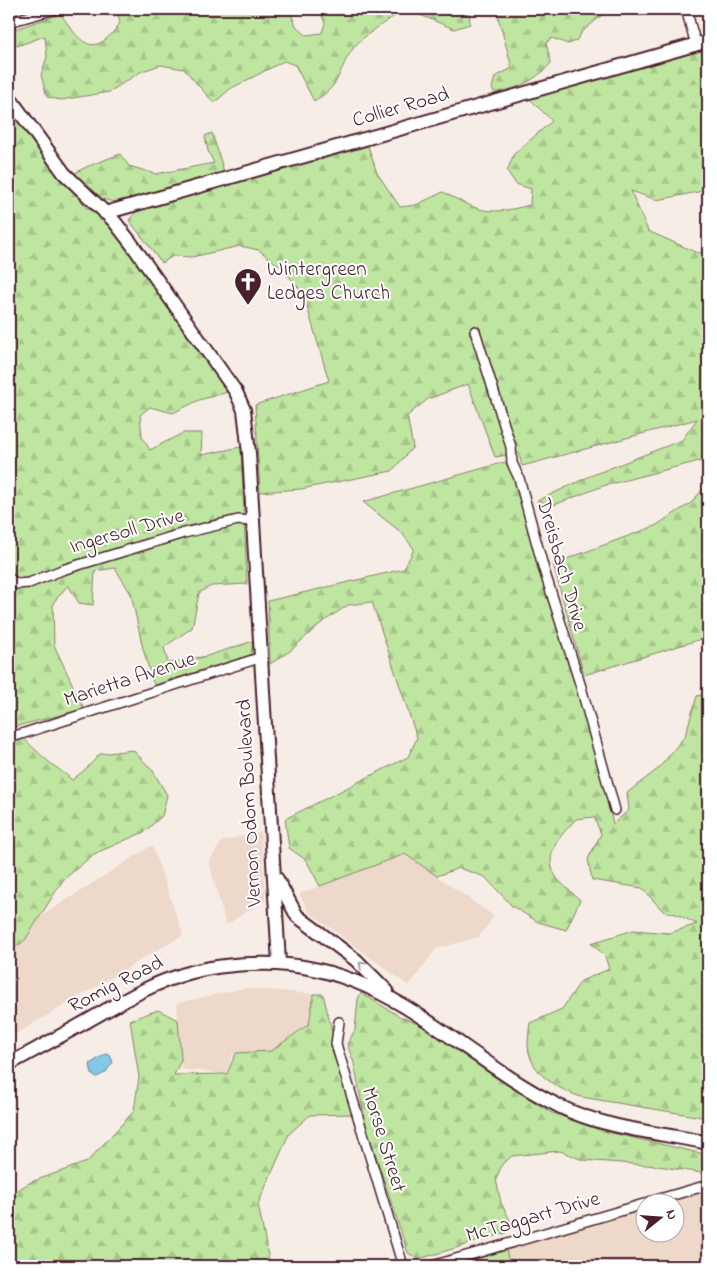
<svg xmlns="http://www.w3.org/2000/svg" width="717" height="1275" font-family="'Indie Flower',sans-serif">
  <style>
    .built { fill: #edd8ca }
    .green { fill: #bfe6a1; stroke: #848266 }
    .forest { fill: url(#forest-firs); stroke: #848266 }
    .water { fill: #83c8e4; stroke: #6c849a }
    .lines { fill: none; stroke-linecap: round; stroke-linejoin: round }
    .street-casing { stroke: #4a1f2b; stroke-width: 12 }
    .secondary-casing { stroke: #4a1f2b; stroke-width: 16 }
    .street { stroke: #fff; stroke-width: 9 }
    .secondary { stroke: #fff; stroke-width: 12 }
    .oneway { stroke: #ae9aa0 }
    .labels { text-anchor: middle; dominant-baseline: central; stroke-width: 4; stroke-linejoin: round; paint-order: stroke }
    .street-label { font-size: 21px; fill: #4a1f2b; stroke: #fff }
    .poi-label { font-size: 21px; fill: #4a1f2b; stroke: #fff; text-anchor: start }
  </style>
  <defs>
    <pattern id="forest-firs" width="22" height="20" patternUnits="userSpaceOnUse" patternTransform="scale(1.25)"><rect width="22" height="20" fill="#bfe6a1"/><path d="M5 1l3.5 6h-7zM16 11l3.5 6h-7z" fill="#a6c58b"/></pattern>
  </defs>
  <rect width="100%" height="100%" fill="#f7ede7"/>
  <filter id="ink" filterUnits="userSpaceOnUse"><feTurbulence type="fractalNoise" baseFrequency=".02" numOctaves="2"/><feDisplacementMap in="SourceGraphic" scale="10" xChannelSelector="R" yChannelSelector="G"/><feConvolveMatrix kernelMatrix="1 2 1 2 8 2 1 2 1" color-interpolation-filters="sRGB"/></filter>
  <g filter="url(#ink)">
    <path class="built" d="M261 832 265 900 226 925 209 862 222 841Z
      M152 845 183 935 9 1038V937Z
      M405 854 494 916 479 937 436 949 409 986 309 912 299 894Z
      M245 988 314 994 309 1023 271 1051 233 1053 227 1074 181 1069 177 1003Z
      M708 1191V1266H510L506 1250 644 1209V1232H674V1202H668Z"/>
    <path class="green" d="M506 1250 510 1266H454Z"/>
    <path class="forest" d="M117 9H289L296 26 306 35 322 33 325 23 319 9H469L470 24 454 29 406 9C394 16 363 36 355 46 336 70 344 84 314 101L295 65 284 61 230 89 214 103 184 69 161 65 142 71 109 92 61 100 47 97 41 75 47 57 45 36 17 46 9 43V31L61 14C80 43 94 61 120 23Z
      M496 9H609L582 32 576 41 568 44 552 38 546 43 551 63C539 78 514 92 494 92L492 88 495 77 512 68Z
      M708 46V190L657 200 631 191 648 231 698 253 708 250V470L699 461 603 486 554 505 537 501 590 476 682 440 697 419 522 466 519 453 495 457 468 384 428 399 407 416 413 447 392 471 301 489 260 492 255 405 329 381 303 293 282 268 259 250 240 246 192 257 173 256 162 263 129 220 137 211 368 146 377 173 400 207 416 205 443 192C481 212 486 216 530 205L531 189 516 184 507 171 514 154 552 121 529 98Z
      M9 105 52 165 87 208 108 220 235 390 199 400 173 413 150 407 140 415 142 437 150 450 183 433H202L201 455 241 447 247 584 211 586 199 593 192 628 164 647 168 663 207 656 253 641 251 655 154 685 143 649 131 594 115 568 95 571 93 605 79 603 68 585 53 603 54 645 84 709 13 727C25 740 37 752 50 763 58 769 65 773 72 780L86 769 100 754 133 750 153 771 167 795 162 816 144 832 94 854 63 880 25 940 9 952Z
      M212 133 225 175 113 202 97 197 75 173 86 167 120 154 129 166 156 174 214 163 208 151 205 136Z
      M505 462 514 475 598 761 613 824 629 810 627 793 659 768 685 736 697 696 708 693V1118L581 1097C558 1089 530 1074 528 1046 528 1038 529 1030 530 1023L562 1009 581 981 609 969 605 956 591 943 634 930 670 933 697 924 676 914 663 911 642 888 592 880 588 859 601 834 594 817 576 819C564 832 545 850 553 871 556 881 572 892 580 900L566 930 538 922 512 906 485 877 459 868 437 876 405 854 320 886 306 860 289 848 285 819 408 757 417 738 372 602 348 605 320 624 290 651 270 664 268 601 404 569 414 549 402 533 363 502Z
      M708 483V637L584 675 553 564 655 526 691 503Z
      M361 993 399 1016 441 1034 489 1072 550 1112 599 1130 708 1155V1174L658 1166 583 1160 560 1151 512 1156 502 1164 496 1179 501 1203 511 1222 506 1233 419 1259 408 1253 366 1126 354 1063 347 1044 355 1030 358 999Z
      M314 994H323L352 1114 310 1115 289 1134 258 1204 270 1266H9V1195L31 1182 87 1162 134 1111 139 1077 130 1020 158 1010 178 1020 181 1060 174 1075 227 1074 236 1053 271 1051 309 1024Z"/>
    <path class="water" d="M105 1054 110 1055 113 1062 105 1073 97 1077 92 1075 90 1064Z"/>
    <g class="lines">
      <defs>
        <path id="street" d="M686 9 696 45
          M9 22 55 9
          M475 331 511 447 512 463 519 478 544 570 581 687 615 810
          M9 578 17 584 29 583 62 570 184 533 238 520 253 521
          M9 738 262 657
          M339 1022 336 1044 403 1266
          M649 1202 708 1185
          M432 1266 644 1204"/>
        <path id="secondary" d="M9 97 64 173 114 221 131 243 236 392 244 410 249 453 279 963
          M105 213 708 41
          M277 879 297 916 356 960 387 991
          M9 1064C40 1047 72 1030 103 1012 127 999 150 985 176 977 200 968 226 965 251 964 383 957 452 1053 559 1106 602 1128 661 1133 708 1143"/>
      </defs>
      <use href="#street" class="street-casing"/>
      <use href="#secondary" class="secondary-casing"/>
      <use href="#street" class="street"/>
      <use href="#secondary" class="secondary"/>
    </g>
    <defs><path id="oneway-chevron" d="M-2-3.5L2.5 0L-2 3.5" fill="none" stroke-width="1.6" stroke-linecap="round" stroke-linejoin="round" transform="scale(1.25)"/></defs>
    <use class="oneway" href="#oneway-chevron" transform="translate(362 965) rotate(-137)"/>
  </g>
  <defs>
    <symbol id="church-pin" viewBox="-11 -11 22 30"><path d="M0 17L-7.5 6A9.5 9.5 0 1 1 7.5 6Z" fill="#4a1f2b" stroke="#fff"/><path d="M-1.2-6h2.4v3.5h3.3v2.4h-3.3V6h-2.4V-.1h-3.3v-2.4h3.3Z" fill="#fff"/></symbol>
  </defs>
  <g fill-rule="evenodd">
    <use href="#church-pin" x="232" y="266" width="32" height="43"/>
  </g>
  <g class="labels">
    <g class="street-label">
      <text transform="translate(401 108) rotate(-16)">Collier Road</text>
      <text transform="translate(127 532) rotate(-16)">Ingersoll Drive</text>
      <text transform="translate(561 565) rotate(74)">Dreisbach Drive</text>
      <text transform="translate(130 680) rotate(-18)">Marietta Avenue</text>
      <text transform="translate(250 803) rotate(-93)">Vernon Odom Boulevard</text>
      <text transform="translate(116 985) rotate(-27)">Romig Road</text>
      <text transform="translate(383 1140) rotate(73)">Morse Street</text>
      <text transform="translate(533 1218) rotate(-16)">McTaggart Drive</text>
    </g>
    <g class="poi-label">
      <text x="267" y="270">Wintergreen<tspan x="267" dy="24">Ledges Church</tspan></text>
    </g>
  </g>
  <rect width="717" height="1275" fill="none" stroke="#fff" stroke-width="30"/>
  <rect x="15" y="15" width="687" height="1245" fill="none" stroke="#4a1f2b" stroke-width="2" filter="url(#ink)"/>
  <g transform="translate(660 1218) rotate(73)"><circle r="24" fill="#ffffff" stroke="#b7a5aa"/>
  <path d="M0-4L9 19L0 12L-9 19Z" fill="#4a1f2b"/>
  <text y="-8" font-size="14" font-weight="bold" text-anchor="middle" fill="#4a1f2b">N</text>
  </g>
</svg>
